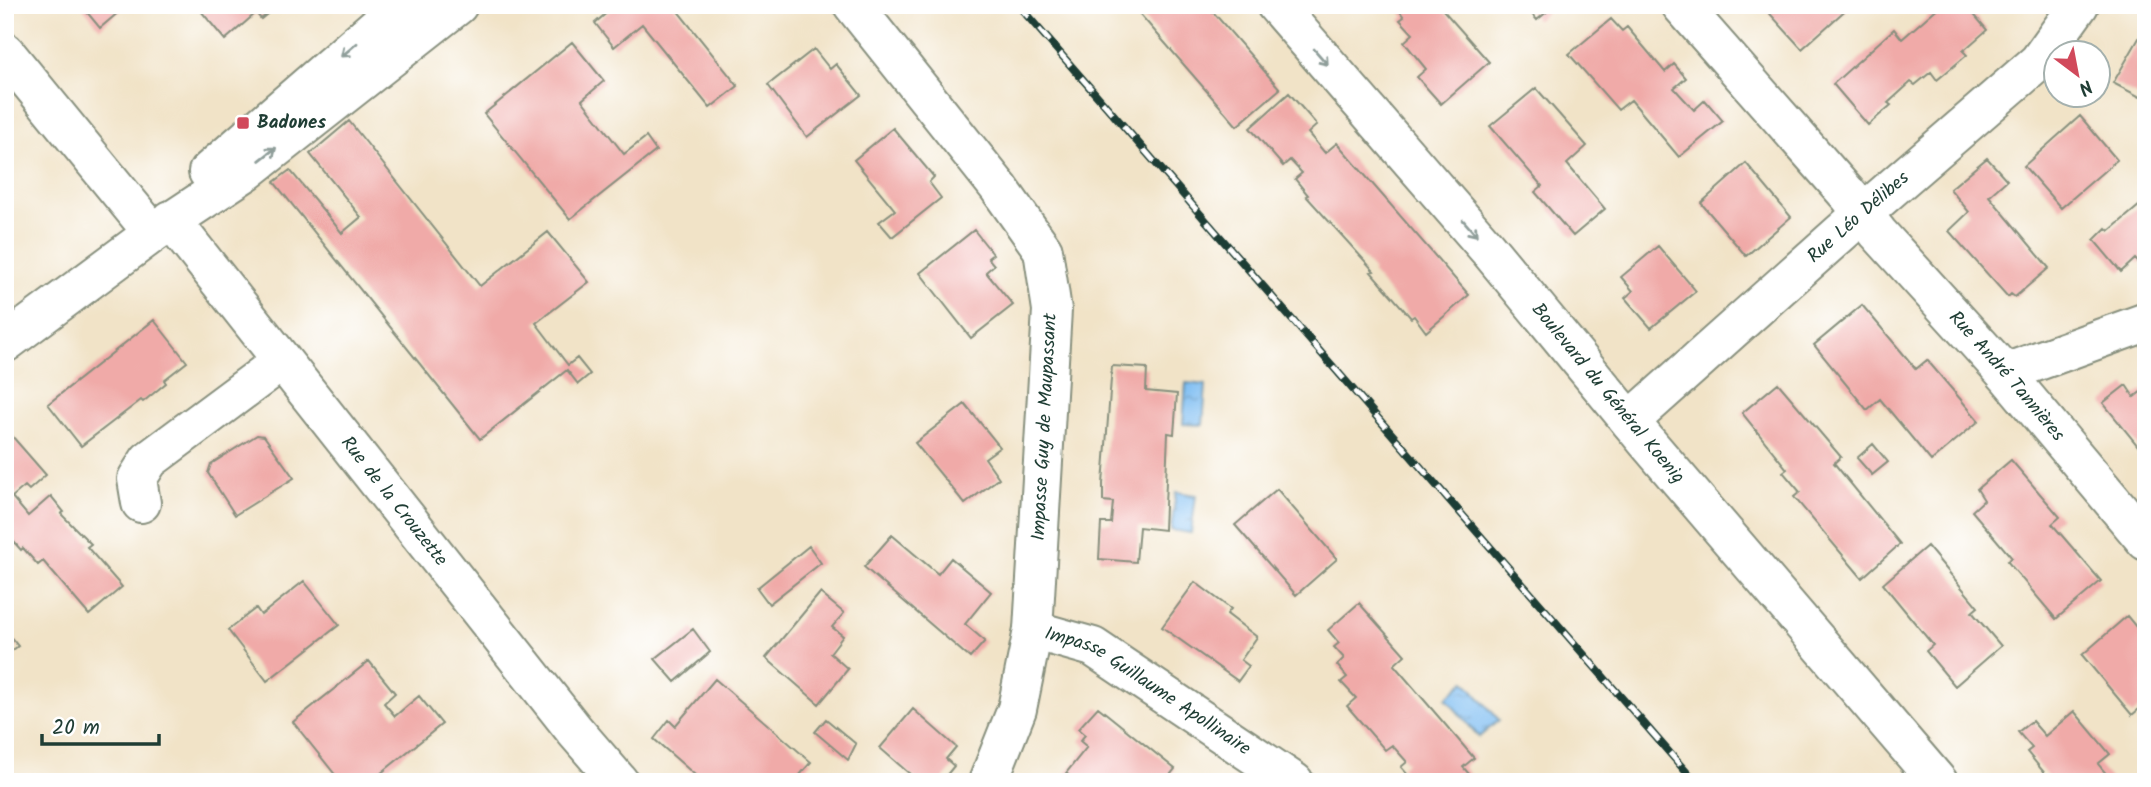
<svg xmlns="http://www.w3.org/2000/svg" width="2151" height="787" font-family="Kalam,sans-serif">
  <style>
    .water { fill: url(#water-ripples); stroke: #4e7d93; stroke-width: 2 }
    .building { fill: #f0aaa8 }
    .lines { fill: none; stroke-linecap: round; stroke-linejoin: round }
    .minor-casing { stroke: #88907e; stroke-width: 42 }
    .minor { stroke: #fff; stroke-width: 38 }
    .rail-casing { stroke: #1f3d34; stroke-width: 8 }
    .rail { stroke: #fff; stroke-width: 5; stroke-dasharray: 16; stroke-linecap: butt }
    .oneway { stroke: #8f9e9a }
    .poi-dot { fill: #d1495b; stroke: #fff; stroke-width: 2.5 }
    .labels { text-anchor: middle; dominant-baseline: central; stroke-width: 7; stroke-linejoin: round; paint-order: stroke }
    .poi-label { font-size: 19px; font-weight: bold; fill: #1f3d34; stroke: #fff; text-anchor: start }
    .street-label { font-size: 19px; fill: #1f3d34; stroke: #fff }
  </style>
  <defs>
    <pattern id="water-ripples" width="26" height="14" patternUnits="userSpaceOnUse" patternTransform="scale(1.75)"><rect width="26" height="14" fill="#7ebdf2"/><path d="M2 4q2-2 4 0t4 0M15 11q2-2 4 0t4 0" fill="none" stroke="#679bc5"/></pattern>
  </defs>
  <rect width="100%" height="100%" fill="#fff"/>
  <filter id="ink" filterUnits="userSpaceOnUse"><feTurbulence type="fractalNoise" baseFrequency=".0143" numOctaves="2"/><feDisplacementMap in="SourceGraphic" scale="14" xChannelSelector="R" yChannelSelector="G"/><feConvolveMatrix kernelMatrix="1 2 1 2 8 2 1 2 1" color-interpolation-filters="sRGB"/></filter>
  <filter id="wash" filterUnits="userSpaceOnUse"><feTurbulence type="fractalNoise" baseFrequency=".00686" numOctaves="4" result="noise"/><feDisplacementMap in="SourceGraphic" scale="28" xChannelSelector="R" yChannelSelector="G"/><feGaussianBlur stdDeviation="1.57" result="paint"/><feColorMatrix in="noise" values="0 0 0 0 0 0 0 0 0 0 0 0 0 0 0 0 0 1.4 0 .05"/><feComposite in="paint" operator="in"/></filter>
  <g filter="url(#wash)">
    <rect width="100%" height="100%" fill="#f1e3c7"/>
    <path class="water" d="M1186 383 1206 385 1203 425 1183 424Z
      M1176 492 1196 495 1191 533 1171 530Z
      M1465 681 1499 720 1479 737 1446 698Z"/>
    <g id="blocks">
      <path class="building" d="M81 5H127L100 28Z
        M196 5H278L261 19 256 13 225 40Z
        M616 5H673L738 86 710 108 642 24 614 47 595 23Z
        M1132 5H1207L1280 89 1237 126Z
        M1395 5H1448L1443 10 1489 62 1441 104 1417 77 1426 69 1404 42 1413 34 1400 20 1404 17Z
        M1524 5H1555L1537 20Z
        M1762 5H1851L1802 49Z
        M1941 5H1966L1987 30 1963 51 1967 55 1937 80 1931 72 1915 85 1911 82 1888 103 1891 105 1868 125 1833 84 1894 29 1902 39Z
        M1611 19 1622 31 1627 27 1665 72 1674 64 1686 78 1674 88 1694 110 1705 100 1723 121 1679 157 1631 100 1618 110 1569 54Z
        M2146 26V88L2140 97 2113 83Z
        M572 42 604 81 582 100 624 154 646 137 656 151 570 219 484 114Z
        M814 49 830 69 836 64 861 95 807 137 768 85Z
        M1536 88 1587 146 1567 164 1605 209 1573 236 1535 192 1542 186 1490 126Z
        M1289 93 1317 125 1308 133 1325 153 1337 143 1469 295 1426 332 1414 316 1411 318 1371 272 1374 271 1306 196 1308 195 1295 179 1302 173 1290 160 1283 166 1250 128Z
        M2080 116 2117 160 2061 208 2024 166Z
        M349 121 480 286 548 232 589 282 536 323 568 365 577 358 590 374 578 384 567 370 480 439 274 182 290 170 342 233 361 217 310 154Z
        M893 128 934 177 929 182 941 198 892 237 879 222 895 210 854 160Z
        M1987 158 2007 180 1989 196 2049 268 2015 297 2011 294 2008 297 1949 231 1969 212 1950 189Z
        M1746 163 1791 217 1746 256 1701 203Z
        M2146 200V257L2139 263 2135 259 2121 272 2094 240 2106 228 2109 231Z
        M974 230 993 254 988 258 994 265 986 272 988 275 1013 305 971 338 920 273Z
        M1658 246 1696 291 1651 328 1625 298 1633 291 1621 277Z
        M1862 305 1916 369 1927 360 1979 421 1931 461 1880 399 1867 410 1814 345Z
        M154 320 187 362 164 380 166 383 143 402 141 400 81 446 48 404Z
        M1112 366 1147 368 1146 391 1177 394 1174 434 1168 433 1164 530 1139 527 1136 562 1099 559 1101 523H1111L1113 502 1103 501V484Z
        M1778 383 1841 457 1834 463 1900 544 1862 578 1794 497 1800 492 1783 472 1787 469 1742 413Z
        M2126 385 2134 397 2146 388V456L2103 403Z
        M965 404 1000 447 985 458 999 478 965 504 915 443Z
        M5 428 46 475 29 490 25 486 12 497 28 516 51 496 64 512 61 514 91 544 87 547 122 587 89 615 43 561 38 565 23 548 21 550 5 532Z
        M257 435 264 436 294 478 235 515 208 473 211 464Z
        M1873 444 1888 462 1872 475 1857 458Z
        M2011 460 2060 517 2052 524 2101 581 2056 619 2007 561 2012 558 1972 511 1984 500 1977 489Z
        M1277 489 1337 559 1296 595 1235 525Z
        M892 535 938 574 951 558 991 592 965 624 985 641 970 658 864 567Z
        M809 546 821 563 769 604 757 588Z
        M1927 546 1978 607 1972 612 2001 646 1955 686 1926 651 1933 645 1883 584Z
        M304 581 339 625 267 681 228 630 256 608 261 615Z
        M1195 582 1231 609 1227 614 1257 637 1241 660 1249 666 1238 681 1162 627Z
        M820 593 844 613 832 627 843 636 830 653 848 669 819 704 766 658Z
        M1359 603 1405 655 1394 665 1474 758 1463 767 1476 782H1414L1401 767 1407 762 1392 745 1385 750 1347 706 1356 698 1341 682 1347 677 1337 665 1344 658 1334 647 1339 643 1328 630Z
        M2127 616 2146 639V703L2132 715 2082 655Z
        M693 629 710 652 675 682 655 659Z
        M5 630 18 646 5 656Z
        M369 661 395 693 384 703 395 716 419 696 442 724 370 782H341L293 722Z
        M715 679 811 762 794 782H703L654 739 669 720 675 726Z
        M1098 707 1175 769 1166 780 1169 782H1077L1066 773 1087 747 1080 741 1085 735 1078 729Z
        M913 709 956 747 946 759 954 766 941 782H919L880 748Z
        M2074 711 2110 754 2098 764 2113 782H2041L2047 776 2027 752 2032 748 2018 732 2032 721 2045 736Z
        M826 719 856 744 848 760 815 732Z"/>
    </g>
  </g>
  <g filter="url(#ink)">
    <use href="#blocks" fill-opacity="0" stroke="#88907e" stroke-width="2"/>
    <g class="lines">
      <defs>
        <g id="minor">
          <path d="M853 5 999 188 1043 250 1052 310 1033 630 1017 709 988 782"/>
          <path id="s1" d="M1276 5 1488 249 1647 442 1938 782"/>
          <path id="s2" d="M1681 5 1850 197 1878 233 2005 373 2146 541"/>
          <path d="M5 52 153 233"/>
          <path d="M208 172 401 5"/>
          <path id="s3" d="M171 220 575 731 619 782"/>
          <path d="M5 343 153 233 247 171 458 5"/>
          <path d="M2005 373 2146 322"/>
          <path id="s4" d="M1630 421 1862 214 2038 62 2079 5"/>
          <path d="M141 503 137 479 149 460 282 361"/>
          <path id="s5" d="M1033 630 1093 647 1294 782"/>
        </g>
      </defs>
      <use href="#minor" class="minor-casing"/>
      <use href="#minor" class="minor"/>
      <defs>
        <path id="rail" d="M1018 5 1695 782"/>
      </defs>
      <use href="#rail" class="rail-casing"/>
      <use href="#rail" class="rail"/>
    </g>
    <defs><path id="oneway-shaft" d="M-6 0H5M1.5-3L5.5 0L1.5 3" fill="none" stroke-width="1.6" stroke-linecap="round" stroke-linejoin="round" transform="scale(1.75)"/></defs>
    <g class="oneway">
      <use href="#oneway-shaft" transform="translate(349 50) rotate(140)"/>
      <use href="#oneway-shaft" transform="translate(1321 57) rotate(49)"/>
      <use href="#oneway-shaft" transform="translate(268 154) rotate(-38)"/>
      <use href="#oneway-shaft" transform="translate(1470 228) rotate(49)"/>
    </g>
  </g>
  <rect class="poi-dot" x="236" y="116" width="14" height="14" rx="3.5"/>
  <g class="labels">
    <g class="poi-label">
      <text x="257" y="123">Badones</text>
    </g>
    <g class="street-label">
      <text stroke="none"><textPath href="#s4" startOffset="306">Rue Léo Délibes</textPath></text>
      <text stroke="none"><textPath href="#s2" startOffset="494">Rue André Tannières</textPath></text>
      <text stroke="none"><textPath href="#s1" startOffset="511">Boulevard du Général Koenig</textPath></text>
      <text transform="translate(1045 427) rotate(-87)">Impasse Guy de Maupassant</text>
      <text stroke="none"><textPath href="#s3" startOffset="359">Rue de la Crouzette</textPath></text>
      <text stroke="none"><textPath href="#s5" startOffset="131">Impasse Guillaume Apollinaire</textPath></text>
    </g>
  </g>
  <rect width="2151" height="787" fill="none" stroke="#fff" stroke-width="28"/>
  <g transform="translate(2077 74) rotate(148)"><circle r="33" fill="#ffffff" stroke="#a5b1ae" stroke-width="2"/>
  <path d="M0-5L12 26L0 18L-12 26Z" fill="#d1495b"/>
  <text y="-10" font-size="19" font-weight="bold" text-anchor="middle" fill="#1f3d34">N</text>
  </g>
  <path d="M42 734v10h117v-10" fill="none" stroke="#1f3d34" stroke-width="3.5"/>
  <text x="52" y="734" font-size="21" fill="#1f3d34" stroke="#ffffff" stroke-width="5" paint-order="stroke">20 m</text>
</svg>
